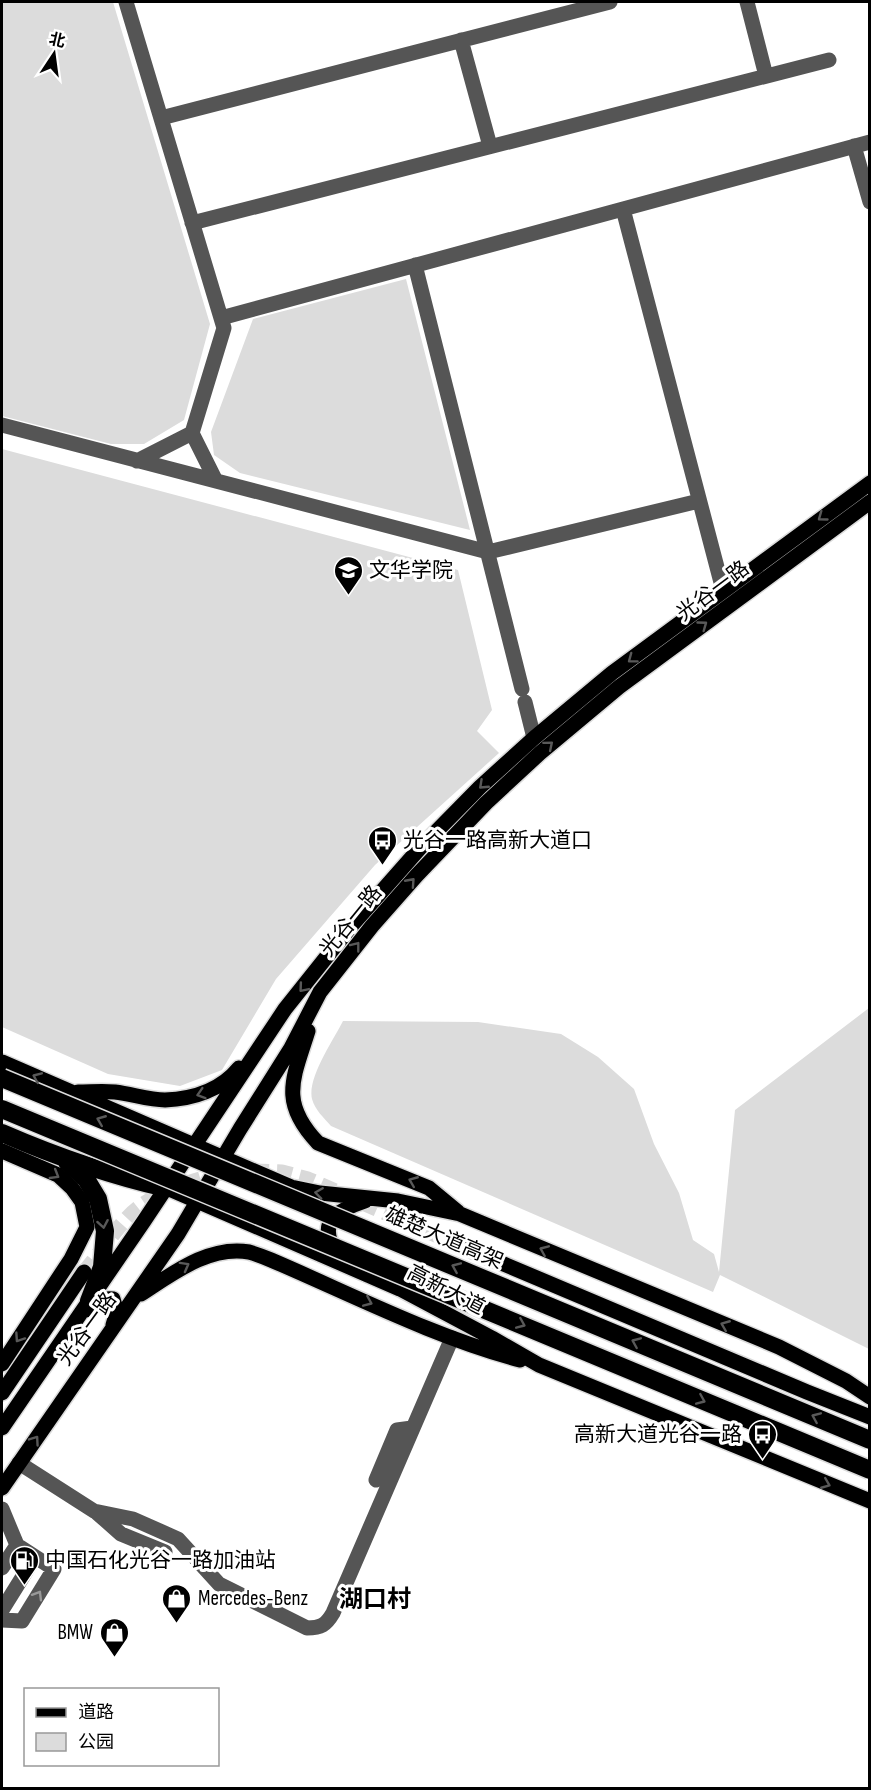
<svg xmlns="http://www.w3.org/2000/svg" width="871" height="1790" font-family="'Sofia Sans Condensed','Noto Sans SC',sans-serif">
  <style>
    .green { fill: #dcdcdc }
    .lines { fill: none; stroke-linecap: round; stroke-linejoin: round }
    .major-tunnel { stroke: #d9d9d9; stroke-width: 15; stroke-dasharray: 15 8; stroke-linecap: butt }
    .major-casing { stroke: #dbdbdb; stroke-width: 18 }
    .highway-casing { stroke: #dbdbdb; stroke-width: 21 }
    .minor { stroke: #555; stroke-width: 15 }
    .major { stroke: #000; stroke-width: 15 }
    .highway { stroke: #000; stroke-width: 18 }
    .highway-bridge-casing { stroke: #dbdbdb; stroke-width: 21; stroke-linecap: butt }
    .highway-bridge { stroke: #000; stroke-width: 18 }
    .oneway { stroke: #595959 }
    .oneway2 { stroke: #999 }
    .labels { text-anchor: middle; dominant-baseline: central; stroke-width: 6; stroke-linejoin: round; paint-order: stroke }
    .poi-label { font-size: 21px; fill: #000; stroke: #fff; text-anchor: start }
    .street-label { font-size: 21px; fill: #000; stroke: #fff }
    .quarter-label { font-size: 24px; font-weight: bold; fill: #000; stroke: #fff }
  </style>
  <rect width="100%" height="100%" fill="#fff"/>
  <path class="green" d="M2 2H113L210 324 184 420 144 444H111L2 416Z
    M406 279 470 530 240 473 214 455 211 432 253 319Z
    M2 449 458 570 492 710 477 731 499 753 375 865 276 979 222 1070 180 1086 108 1074 2 1027Z
    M869 1008V1349L720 1275 713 1292 331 1126C324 1118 315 1110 312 1099 307 1078 334 1039 343 1021L478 1022 561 1034 598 1057 634 1089 654 1144 679 1193 693 1240 714 1254 719 1272 735 1110Z"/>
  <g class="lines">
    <path class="major-tunnel" d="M254 1171 282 1172 308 1179 461 1246
      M84 1272C99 1254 112 1234 128 1217 152 1192 189 1182 221 1173"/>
    <defs>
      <path id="major" d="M308 1031C293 1079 279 1102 318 1143L429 1188 458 1212
        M2 1062 291 1187 320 1193 398 1201 460 1214 779 1347 846 1381 870 1397
        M78 1092C90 1092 103 1091 115 1092 132 1094 149 1100 165 1100 193 1099 221 1090 239 1068
        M2 1151 58 1175 72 1188 82 1202 87 1227 71 1259 2 1364
        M158 1184 400 1289 492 1338 539 1365 870 1501
        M461 1246 807 1392 870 1417
        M336 1252C316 1221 338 1210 365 1201
        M141 1294C172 1274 209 1245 249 1252 256 1254 264 1257 271 1260 353 1295 434 1337 520 1360
        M86 1310C95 1304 102 1297 113 1299L117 1312 113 1325
        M2 1393 84 1272
        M2 1428 144 1221 285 1009 352 925 420 848 480 787 534 738 612 673 870 483
        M2 1488 178 1234 240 1129 291 1048 320 992 372 926 417 875 486 803 540 753 619 687 870 502"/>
      <path id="highway" d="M2 1133C55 1156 109 1175 166 1188
        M67 1162 86 1179 98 1199 105 1231 102 1267 89 1301"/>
    </defs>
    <use href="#major" class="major-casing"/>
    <use href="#highway" class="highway-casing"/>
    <path class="minor" d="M126 2 224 328 192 433 216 481
      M747 2 766 76
      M461 40 490 146
      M161 118 610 2
      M854 146 870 202
      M623 209 723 590
      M192 223 829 60
      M415 265 522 689
      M221 318 870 142
      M2 425 488 552 699 501
      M137 461 192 433
      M525 702 534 738
      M19 1463 94 1511 133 1519 178 1539 219 1584 307 1628C321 1628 326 1625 333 1613L452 1338
      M376 1480 397 1430 412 1428
      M2 1509 17 1545 54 1569 22 1621 2 1620
      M96 1512 121 1534 165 1552
      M2 1568 17 1545
      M2 1610 35 1557"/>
    <use href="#major" class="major"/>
    <use href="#highway" class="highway"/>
    <defs>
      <path id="highway-bridge" d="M2 1078 870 1440
        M2 1109 870 1470"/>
    </defs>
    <use href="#highway-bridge" class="highway-bridge-casing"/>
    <use href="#highway-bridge" class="highway-bridge"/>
  </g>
  <defs><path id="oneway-chevron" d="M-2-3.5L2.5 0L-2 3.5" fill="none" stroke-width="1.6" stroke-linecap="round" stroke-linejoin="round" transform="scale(1.5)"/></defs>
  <g class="oneway">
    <use href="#oneway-chevron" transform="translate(822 517) rotate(144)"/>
    <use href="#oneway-chevron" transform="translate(703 625) rotate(-36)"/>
    <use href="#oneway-chevron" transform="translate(632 659) rotate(143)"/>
    <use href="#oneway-chevron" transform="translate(549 745) rotate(-40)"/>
    <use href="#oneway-chevron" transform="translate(483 785) rotate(137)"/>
    <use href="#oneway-chevron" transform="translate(411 882) rotate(-48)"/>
    <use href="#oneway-chevron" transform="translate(356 946) rotate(-52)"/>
    <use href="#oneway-chevron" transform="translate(303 988) rotate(130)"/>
    <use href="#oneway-chevron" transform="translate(37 1077) rotate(-157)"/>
    <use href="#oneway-chevron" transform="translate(201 1094) rotate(163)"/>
    <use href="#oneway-chevron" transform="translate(101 1120) rotate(-158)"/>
    <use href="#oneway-chevron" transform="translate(55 1175) rotate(31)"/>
    <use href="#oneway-chevron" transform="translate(413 1181) rotate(-158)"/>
    <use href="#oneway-chevron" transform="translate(319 1193) rotate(-172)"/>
    <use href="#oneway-chevron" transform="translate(103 1224) rotate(80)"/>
    <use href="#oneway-chevron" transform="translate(544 1250) rotate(-157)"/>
    <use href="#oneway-chevron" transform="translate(185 1266) rotate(-29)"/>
    <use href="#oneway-chevron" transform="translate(456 1267) rotate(-157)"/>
    <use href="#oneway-chevron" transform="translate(368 1302) rotate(23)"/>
    <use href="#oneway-chevron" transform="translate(521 1324) rotate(23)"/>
    <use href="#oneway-chevron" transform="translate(725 1325) rotate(-158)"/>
    <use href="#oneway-chevron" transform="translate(19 1338) rotate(124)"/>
    <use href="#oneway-chevron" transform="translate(636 1342) rotate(-157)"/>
    <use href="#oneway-chevron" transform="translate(701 1400) rotate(23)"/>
    <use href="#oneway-chevron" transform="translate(816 1417) rotate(-157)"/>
    <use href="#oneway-chevron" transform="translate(35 1440) rotate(-55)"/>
    <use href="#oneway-chevron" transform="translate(826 1484) rotate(22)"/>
  </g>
  <use class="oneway2" href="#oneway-chevron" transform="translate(38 1595) rotate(-59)"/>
  <defs>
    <symbol id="university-pin" viewBox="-11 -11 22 30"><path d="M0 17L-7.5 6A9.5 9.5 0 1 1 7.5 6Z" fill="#000" stroke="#fff"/><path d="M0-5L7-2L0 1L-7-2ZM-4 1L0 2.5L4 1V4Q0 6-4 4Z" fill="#fff"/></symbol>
    <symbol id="bus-pin" viewBox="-11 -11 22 30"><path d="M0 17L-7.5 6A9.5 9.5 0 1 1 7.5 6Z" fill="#000" stroke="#fff"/><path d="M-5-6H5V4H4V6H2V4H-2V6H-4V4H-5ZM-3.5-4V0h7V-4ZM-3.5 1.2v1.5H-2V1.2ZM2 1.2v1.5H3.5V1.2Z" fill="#fff"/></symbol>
    <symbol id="fuel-pin" viewBox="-11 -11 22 30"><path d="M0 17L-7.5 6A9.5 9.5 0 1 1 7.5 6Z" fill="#000" stroke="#fff"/><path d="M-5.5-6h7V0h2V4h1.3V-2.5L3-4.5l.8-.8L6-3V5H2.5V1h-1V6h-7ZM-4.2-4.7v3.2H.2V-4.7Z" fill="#fff"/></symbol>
    <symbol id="shop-pin" viewBox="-11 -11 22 30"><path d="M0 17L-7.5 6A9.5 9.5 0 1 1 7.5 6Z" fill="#000" stroke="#fff"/><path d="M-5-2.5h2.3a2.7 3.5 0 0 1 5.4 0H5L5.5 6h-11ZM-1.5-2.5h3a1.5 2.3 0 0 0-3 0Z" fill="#fff"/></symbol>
  </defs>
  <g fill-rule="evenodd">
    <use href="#university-pin" x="332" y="554" width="33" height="45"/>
    <use href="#bus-pin" x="366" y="824" width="33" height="45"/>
    <use href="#bus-pin" x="746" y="1418" width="33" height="45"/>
    <use href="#fuel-pin" x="8" y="1544" width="33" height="45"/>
    <use href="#shop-pin" x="160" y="1582" width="33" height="45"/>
    <use href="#shop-pin" x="98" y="1616" width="33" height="45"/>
  </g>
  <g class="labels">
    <g class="poi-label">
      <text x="369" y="570">文华学院</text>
      <text x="403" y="840">光谷一路高新大道口</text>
      <text x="742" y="1434" text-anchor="end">高新大道光谷一路</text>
      <text x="45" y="1560">中国石化光谷一路加油站</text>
      <text x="198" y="1598">Mercedes-Benz</text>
      <text x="93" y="1632" text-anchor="end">BMW</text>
    </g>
    <g class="street-label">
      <text transform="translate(713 591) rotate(-37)">光谷一路</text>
      <text transform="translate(351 921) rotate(-51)">光谷一路</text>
      <text transform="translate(444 1238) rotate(23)">雄楚大道高架</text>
      <text transform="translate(446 1290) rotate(27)">高新大道</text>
      <text transform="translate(87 1329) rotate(-54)">光谷一路</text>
    </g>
    <g class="quarter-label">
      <text x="375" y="1599">湖口村</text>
    </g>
  </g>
  <rect width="871" height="1790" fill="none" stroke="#000000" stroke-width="6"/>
  <rect x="24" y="1688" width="195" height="78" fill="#ffffff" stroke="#999999" stroke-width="1.5"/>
  <rect x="36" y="1708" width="30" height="9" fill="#000000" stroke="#999999" stroke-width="1.5"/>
  <text x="78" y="1718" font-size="18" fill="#000000">道路</text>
  <rect x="36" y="1733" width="30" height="18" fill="#dcdcdc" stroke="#999999" stroke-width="1.5"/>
  <text x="78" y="1748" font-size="18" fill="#000000">公园</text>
  <g transform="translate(54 54) rotate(13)" stroke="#ffffff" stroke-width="4.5" paint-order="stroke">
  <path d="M0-4.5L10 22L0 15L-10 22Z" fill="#000000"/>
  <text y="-9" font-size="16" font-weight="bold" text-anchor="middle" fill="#000000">北</text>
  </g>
</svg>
